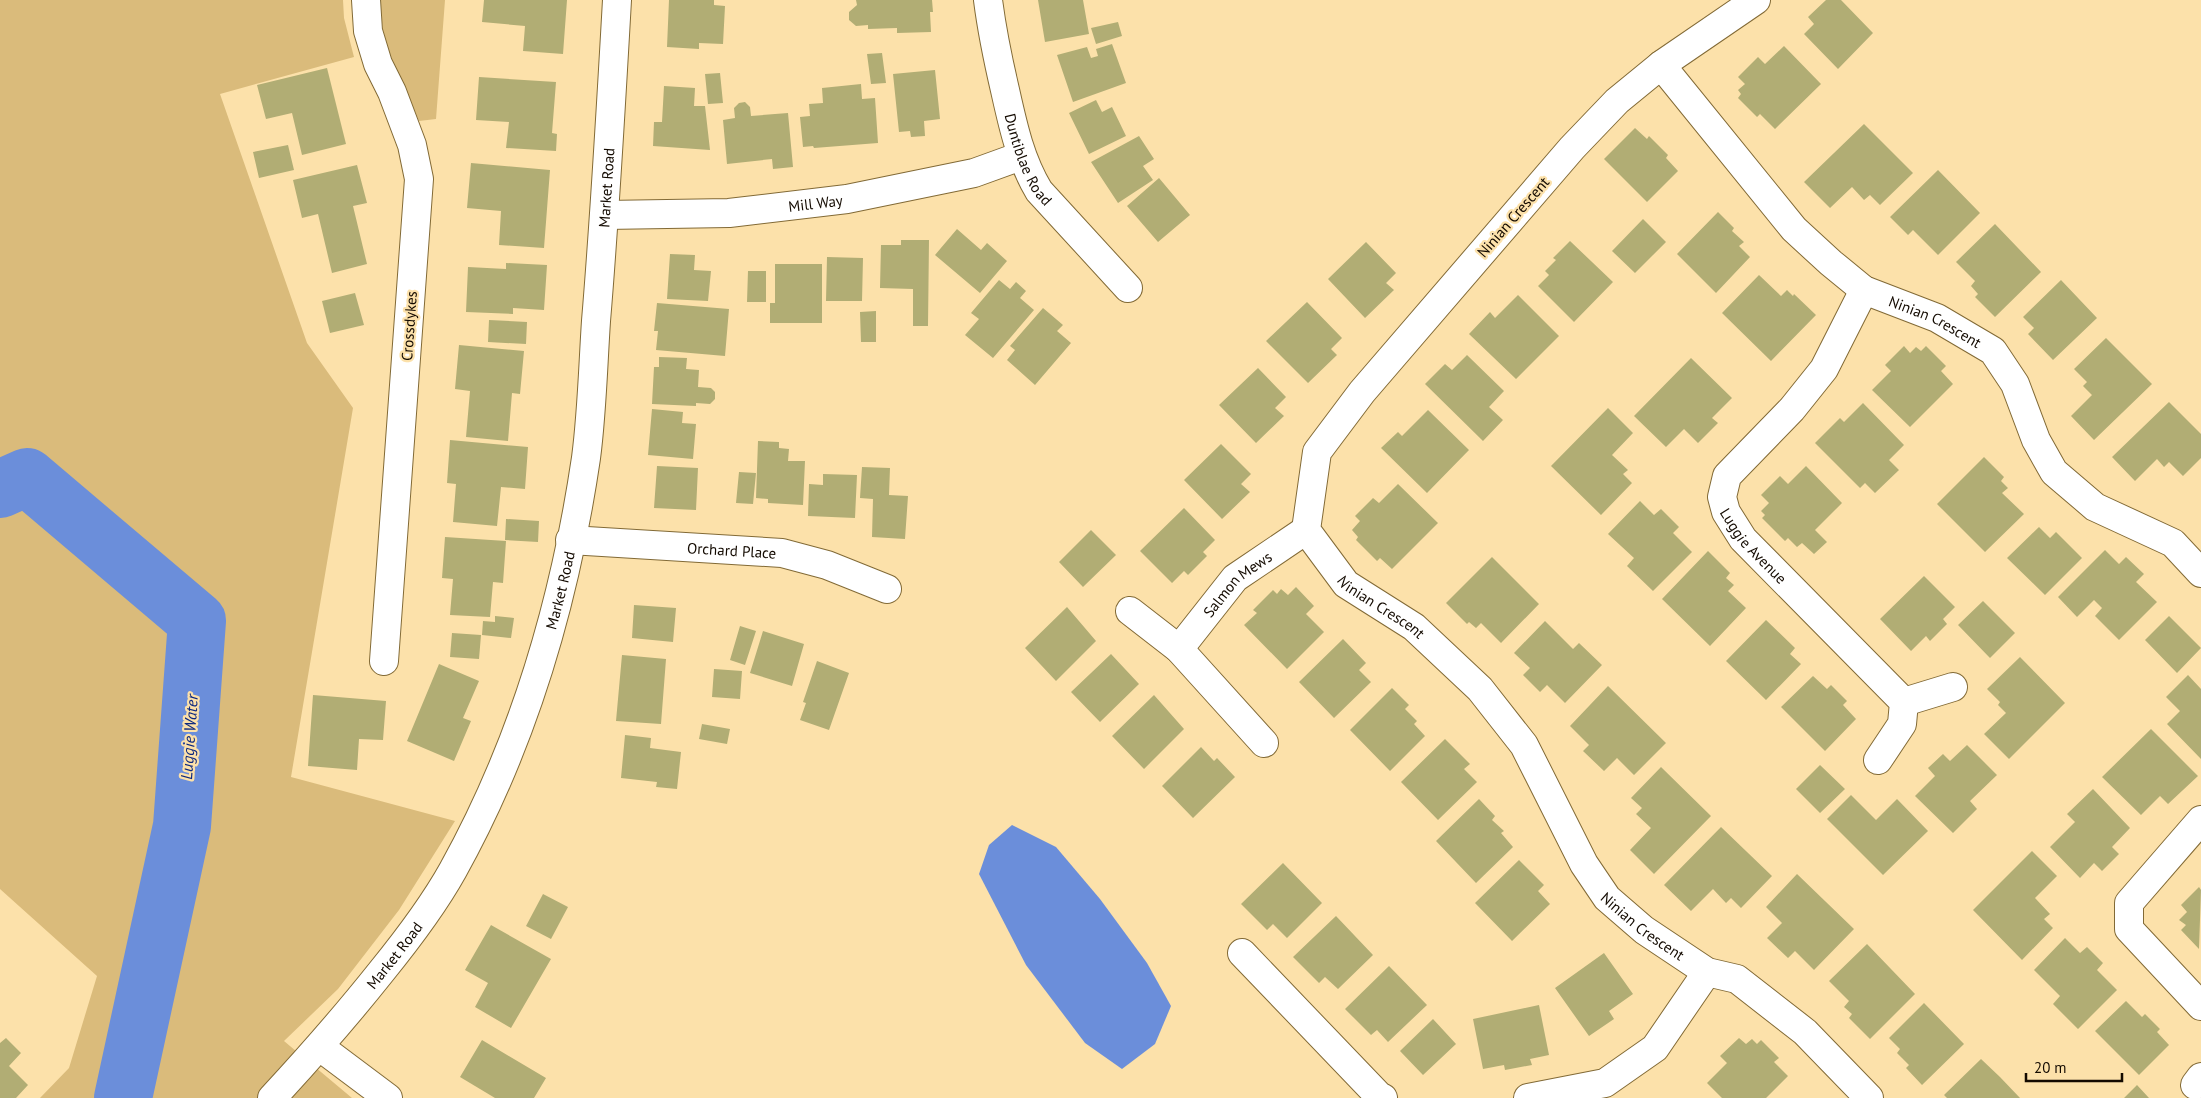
<svg xmlns="http://www.w3.org/2000/svg" width="2201" height="1098" font-family="'PT Sans',sans-serif">
  <style>
    .green { fill: #dabb7b }
    .water { fill: #6b8eda }
    .lines { fill: none; stroke-linecap: round; stroke-linejoin: round }
    .river { stroke: #6b8eda; stroke-width: 58 }
    .building { fill: #b1ad74 }
    .minor-casing { stroke: #826a36; stroke-width: 30 }
    .minor { stroke: #fff; stroke-width: 28 }
    .labels { text-anchor: middle; dominant-baseline: central; stroke-width: 4.5; stroke-linejoin: round; paint-order: stroke }
    .street-label { font-size: 15px; fill: #130a00; stroke: #fce1aa }
    .water-label { font-size: 16px; font-style: italic; fill: #0c287f; stroke: #fce1aa }
  </style>
  <rect width="100%" height="100%" fill="#fce1aa"/>
  <path class="green" d="M0 0H343L344 18 354 57 220 94 307 343 353 408 291 777 455 821 399 910 338 989 284 1041 352 1098H40L69 1068 97 976 0 889Z
    M379 0H445L436 119 419 121 390 55 383 30Z"/>
  <path class="water" d="M1012 825 1056 847 1100 899 1147 963 1171 1006 1155 1044 1122 1069 1085 1043 1026 965 979 874 989 845Z"/>
  <g class="lines">
    <path class="river" d="M0 489 27 477 197 621 182 826 123 1098"/>
  </g>
  <path class="building" d="M484 0H567L563 54 523 51 525 26 482 22Z
    M669 0H714V5L725 6 723 44 699 43V49L667 47Z
    M856 0H932L933 12H930L931 32 897 33V28L868 29V25L856 26 849 20V12L857 5Z
    M1038 0H1083L1089 34 1045 42Z
    M1826 0H1841L1873 33 1838 69 1804 34 1814 24 1808 17Z
    M1118 22 1122 36 1096 44 1091 28Z
    M1112 44 1126 83 1073 102 1057 55 1087 47 1091 58 1098 56 1096 49Z
    M1784 46 1821 84 1775 129 1760 114 1757 117 1738 98 1741 94 1738 90 1745 84 1738 77 1758 57 1765 64Z
    M882 53 886 83 871 84 867 54Z
    M327 68 346 144 302 155 292 113 266 119 257 85Z
    M935 70 940 119 924 121 925 136 911 137 910 131 899 132 893 74Z
    M720 73 723 103 708 104 705 74Z
    M479 77 556 82 552 133 557 134 556 151 506 148 509 122 476 120Z
    M861 84 862 99 875 98 878 143 814 148 813 146 803 147 800 117 810 116 809 104 823 103 822 88Z
    M664 86 695 88 694 106H705L710 150 653 146 654 122H662Z
    M1096 100 1102 112 1112 107 1126 136 1089 154 1069 113Z
    M745 102 750 107 751 116 788 113 793 167 773 169 772 159 727 164 723 120 735 118 734 108 739 103Z
    M1864 124 1913 173 1880 205 1870 195 1864 200 1852 187 1830 208 1804 182Z
    M1635 128 1647 139 1649 136 1668 155 1666 158 1678 171 1647 202 1604 159Z
    M1139 136 1154 159 1143 166 1153 180 1118 203 1091 162Z
    M288 145 294 170 259 178 253 152Z
    M471 163 550 170 544 248 499 245 501 211 467 208Z
    M357 165 367 203 353 206 367 264 332 273 318 214 302 218 293 180Z
    M1938 170 1980 213 1938 255 1913 230 1908 235 1890 217Z
    M1159 178 1190 215 1158 242 1127 206Z
    M1718 212 1734 228 1732 231 1744 242 1739 246 1750 257 1716 293 1677 254Z
    M1643 219 1666 242 1635 273 1612 251Z
    M1995 224 2041 272 1995 317 1975 297 1978 294 1971 286 1975 281 1956 262Z
    M957 229 981 250 987 243 1007 261 980 293 935 255Z
    M901 240H929L928 326H913V289L880 288 881 245H901Z
    M1570 241 1613 282 1574 322 1538 286 1549 275 1545 271 1556 260 1553 258Z
    M1366 242 1396 273 1386 283 1394 290 1365 318 1328 279Z
    M670 254 695 255 694 270 711 271 708 301 667 299Z
    M827 257 863 258 862 301H826Z
    M506 263 547 265 544 310 513 308V314L466 312 468 267 506 269Z
    M775 264H822V323H770V303H775Z
    M748 271H766V302H747Z
    M1759 275 1781 296 1787 290 1793 296 1794 294 1816 315 1771 361 1722 313Z
    M999 280 1010 289 1016 282 1026 291 1020 298 1034 310 993 358 965 335 979 319 971 313Z
    M2061 280 2097 318 2053 360 2028 334 2034 328 2023 317Z
    M355 293 364 325 330 333 322 301Z
    M1518 295 1559 336 1516 379 1469 334 1490 312 1495 318Z
    M1307 302 1342 338 1331 349 1337 355 1308 383 1266 341Z
    M657 303 729 309 725 356 656 350 658 331H654Z
    M1043 308 1063 325 1057 331 1071 343 1035 385 1007 360 1015 350 1010 346Z
    M876 311V342H861L860 312Z
    M489 320 527 322 526 344 488 342Z
    M2106 338 2152 384 2094 440 2071 416 2092 395 2083 386 2087 382 2074 369Z
    M459 345 524 351 520 394 512 393 508 441 466 437 470 391 455 389Z
    M1904 346 1910 353 1916 347 1921 351 1926 346 1946 366 1941 371 1953 384 1910 427 1872 390 1891 371 1885 365Z
    M1467 355 1504 391 1489 407 1503 420 1483 441 1425 384 1445 364 1452 370Z
    M659 357 687 358 686 369 699 370 698 387 711 388 715 392V399L710 404 696 403V406L652 404 654 367H659Z
    M1691 358 1732 398 1712 418 1718 423 1698 443 1684 429 1666 447 1634 416Z
    M1258 368 1286 397 1275 408 1284 416 1256 443 1219 405Z
    M2169 402 2201 434V458L2183 476 2169 462 2164 467 2157 459 2135 481 2112 457Z
    M1863 403 1904 445 1889 460 1899 470 1875 493 1865 483 1860 488 1815 443 1840 418 1844 422Z
    M1608 408 1633 433 1612 455 1628 470 1623 474 1632 483 1601 515 1551 466Z
    M652 409 683 412 682 423 696 424 693 459 648 455Z
    M1428 410 1469 450 1427 493 1381 448 1398 432 1402 436Z
    M450 440 528 447 525 489 501 487 497 526 453 522 456 484 447 483Z
    M758 441 779 442V448L789 449 788 461H805L803 505 768 503V499L756 498Z
    M1221 444 1251 474 1241 484 1250 492 1222 519 1184 480Z
    M1984 457 2004 477 2001 481 2008 488 2002 493 2024 514 1985 552 1937 504Z
    M657 466 698 468 696 510 654 508Z
    M1806 466 1842 503 1815 530 1827 542 1814 554 1802 543 1797 547 1788 538 1785 541 1762 518 1765 515 1761 511 1769 503 1761 495 1780 476 1788 484Z
    M862 467 890 468 889 495 908 496 905 539 872 537 873 499 860 498Z
    M739 472 756 473 753 504 736 503Z
    M823 474 857 475 855 518 808 516 809 484 823 485Z
    M1398 484 1438 523 1392 569 1380 558 1377 561 1356 540 1358 537 1352 530 1360 521 1355 516 1373 498 1379 503Z
    M1640 501 1654 515 1661 509 1679 527 1673 533 1692 552 1653 591 1627 566 1634 558 1608 534Z
    M1184 508 1215 540 1203 552 1207 556 1188 575 1184 571 1172 583 1140 551Z
    M506 519 539 521 538 542 505 540Z
    M2039 527 2050 538 2056 532 2082 558 2045 595 2007 558Z
    M1091 530 1116 555 1083 587 1059 562Z
    M445 537 506 541 503 583 493 582 490 617 450 615 453 579 442 578Z
    M2105 550 2119 564 2126 557 2144 574 2136 582 2157 602 2119 640 2095 616 2102 608 2094 600 2077 617 2058 597Z
    M1708 551 1730 573 1726 578 1734 585 1728 591 1746 608 1710 646 1662 599Z
    M1492 557 1539 604 1501 643 1481 623 1476 628 1469 622 1467 624 1446 603Z
    M1924 576 1955 607 1943 619 1947 624 1930 641 1926 636 1911 651 1880 619Z
    M1296 587 1314 606 1306 614 1324 632 1287 669 1244 625 1257 613 1253 610 1273 590 1277 594 1281 589 1288 595Z
    M1983 601 2015 633 1990 658 1958 625Z
    M634 605 676 608 673 642 632 638Z
    M1067 607 1096 641 1056 681 1025 648Z
    M495 616 514 618 511 638 482 635 483 621 495 622Z
    M2169 616 2201 648 2177 673 2145 640Z
    M1766 620 1795 648 1790 654 1801 664 1766 700 1726 661Z
    M1545 621 1573 649 1579 643 1602 665 1565 703 1547 685 1540 692 1523 675 1530 668 1514 653Z
    M740 626 756 631 745 665 730 660Z
    M763 631 804 644 792 686 750 673Z
    M452 633 481 635 479 659 450 657Z
    M1343 639 1366 663 1359 670 1371 682 1334 718 1299 682Z
    M1111 654 1139 684 1100 722 1071 692Z
    M622 655 666 659 661 724 616 721Z
    M2020 657 2065 703 2009 759 1984 734 2006 713 1998 705 2000 702 1987 689Z
    M817 661 849 673 829 730 800 720 806 703 803 702Z
    M439 664 479 681 463 718 471 721 454 761 407 741Z
    M714 669 742 671 740 699 712 697Z
    M2188 675 2201 689V759L2167 724 2180 711 2166 697Z
    M1813 676 1827 689 1831 685 1847 701 1843 705 1856 719 1825 751 1781 707Z
    M1608 686 1666 743 1634 775 1617 758 1604 771 1583 751 1589 745 1570 726Z
    M1392 688 1409 705 1405 709 1417 721 1414 724 1425 736 1390 771 1350 730Z
    M313 695 386 701 383 740 359 739 357 770 308 766Z
    M1154 695 1184 729 1144 769 1112 736Z
    M702 724 730 729 727 744 699 739Z
    M2151 729 2198 776 2168 804 2160 796 2141 815 2102 777Z
    M625 735 651 738 650 748 681 752 677 789 656 787 657 782 621 778Z
    M1445 739 1470 764 1464 769 1477 782 1438 820 1401 782Z
    M1967 745 1997 775 1970 801 1977 809 1953 833 1915 796 1935 776 1928 768 1943 754 1950 761Z
    M1201 747 1214 761 1217 758 1235 777 1193 818 1162 786Z
    M1820 765 1845 789 1820 813 1796 789Z
    M1661 767 1711 816 1654 874 1630 850 1651 828 1636 814 1642 808 1631 798Z
    M2093 789 2130 828 2112 847 2119 854 2102 871 2094 863 2080 878 2050 847 2075 822 2067 814Z
    M1851 795 1876 820 1897 799 1928 831 1883 875 1827 819Z
    M1479 799 1495 816 1492 820 1504 831 1501 833 1513 847 1476 883 1436 841Z
    M1721 827 1772 876 1741 908 1731 898 1726 903 1713 889 1691 911 1664 885Z
    M2032 851 2057 876 2035 898 2050 914 2044 919 2053 928 2022 960 1973 910Z
    M1519 860 1544 885 1538 891 1550 904 1512 941 1475 903Z
    M1283 863 1322 903 1287 938 1273 924 1267 930 1241 904Z
    M1797 874 1854 929 1814 970 1795 951 1788 958 1767 938 1782 923 1766 907Z
    M2199 887 2201 890 2199 949 2181 930 2186 925 2179 920 2187 912 2181 905Z
    M543 894 568 907 551 939 526 926Z
    M1336 916 1373 955 1338 989 1325 977 1319 983 1293 957Z
    M491 925 551 959 511 1028 475 1007 488 983 465 970Z
    M2065 938 2080 953 2087 947 2103 963 2097 970 2117 990 2078 1029 2053 1004 2060 996 2034 970Z
    M1867 944 1915 994 1870 1039 1849 1018 1852 1014 1844 1007 1849 1001 1829 981Z
    M1604 953 1633 994 1609 1011 1614 1019 1589 1036 1555 988Z
    M1389 966 1427 1005 1388 1042 1377 1030 1371 1035 1345 1009Z
    M2126 1001 2142 1017 2145 1014 2160 1029 2157 1032 2169 1045 2139 1075 2095 1031Z
    M1924 1003 1964 1044 1922 1085 1906 1068 1909 1065 1897 1053 1900 1049 1889 1038Z
    M1539 1005 1549 1055 1530 1059 1532 1065 1505 1070 1504 1065 1483 1069 1473 1019Z
    M1433 1019 1456 1044 1423 1075 1400 1051Z
    M6 1038 21 1053 9 1066 28 1085 16 1098H0V1043Z
    M1739 1038 1746 1044 1752 1039 1757 1044 1761 1040 1779 1058 1774 1062 1788 1076 1766 1098H1722L1707 1083 1727 1063 1720 1056Z
    M482 1040 546 1078 534 1098H495L460 1077Z
    M1981 1059 2000 1077 2020 1098H1947L1944 1095Z
    M2137 1085 2149 1098H2124Z"/>
  <g class="lines">
    <defs>
      <g id="minor">
        <path d="M366 0 368 31 378 64 392 92 412 145 419 179 384 661"/>
        <path id="s1" d="M988 0C992 31 998 60 1005 90 1013 126 1020 159 1039 191L1128 288"/>
        <path id="s2" d="M1756 0 1661 65 1617 101 1572 148 1362 392 1317 452 1306 530 1346 584 1414 627 1480 689 1524 745 1584 864 1607 898 1644 930 1707 972 1737 979 1805 1032 1869 1098"/>
        <path id="s3" d="M1661 65 1794 229 1831 263 1864 290 1937 318 1993 351 2015 384 2036 440 2054 472 2095 507 2173 543 2201 573"/>
        <path id="s4" d="M605 215 729 213 847 199 974 173 1021 156"/>
        <path id="s5" d="M1864 290 1824 369 1792 409 1727 476 1722 497 1726 512 1743 539 1904 702 1902 724 1878 760"/>
        <path id="s6" d="M570 540 782 553 827 565 887 589"/>
        <path d="M1130 611 1179 649 1264 743"/>
        <path id="s7" d="M1179 649 1235 578 1306 530"/>
        <path d="M1904 702 1953 687"/>
        <path d="M2201 820 2129 903V929L2201 1006"/>
        <path d="M1242 953 1379 1096 1383 1098"/>
        <path d="M320 1047 388 1098"/>
        <path d="M2195 1085 2201 1077"/>
        <path id="s8" d="M272 1098C310 1057 346 1016 381 972 407 940 433 906 453 870 523 744 565 600 586 458 592 413 593 366 596 321 605 214 611 107 617 0"/>
        <path d="M1528 1098 1605 1083 1655 1048 1707 972"/>
      </g>
    </defs>
    <use href="#minor" class="minor-casing"/>
    <use href="#minor" class="minor"/>
  </g>
  <g class="labels">
    <g class="street-label">
      <text stroke="none"><textPath href="#s1" startOffset="165">Duntiblae Road</textPath></text>
      <text stroke="none"><textPath href="#s8" startOffset="998">Market Road</textPath></text>
      <text stroke="none"><textPath href="#s4" startOffset="211">Mill Way</textPath></text>
      <text transform="translate(1513 217) rotate(-49)">Ninian Crescent</text>
      <text stroke="none"><textPath href="#s3" startOffset="382">Ninian Crescent</textPath></text>
      <text transform="translate(409 326) rotate(-86)">Crossdykes</text>
      <text stroke="none"><textPath href="#s5" startOffset="314">Luggie Avenue</textPath></text>
      <text stroke="none"><textPath href="#s6" startOffset="162">Orchard Place</textPath></text>
      <text stroke="none"><textPath href="#s7" startOffset="88">Salmon Mews</textPath></text>
      <text stroke="none"><textPath href="#s8" startOffset="592">Market Road</textPath></text>
      <text stroke="none"><textPath href="#s2" startOffset="822">Ninian Crescent</textPath></text>
      <text stroke="none"><textPath href="#s2" startOffset="1242">Ninian Crescent</textPath></text>
      <text stroke="none"><textPath href="#s8" startOffset="188">Market Road</textPath></text>
    </g>
    <g class="water-label">
      <text transform="translate(189 737) rotate(-86)">Luggie Water</text>
    </g>
  </g>
  <path d="M2026 1073v8h96v-8" fill="none" stroke="#130a00" stroke-width="2.5"/>
  <text x="2034" y="1073" font-size="15" fill="#130a00" stroke="#fce1aa" stroke-width="4" paint-order="stroke">20 m</text>
</svg>
